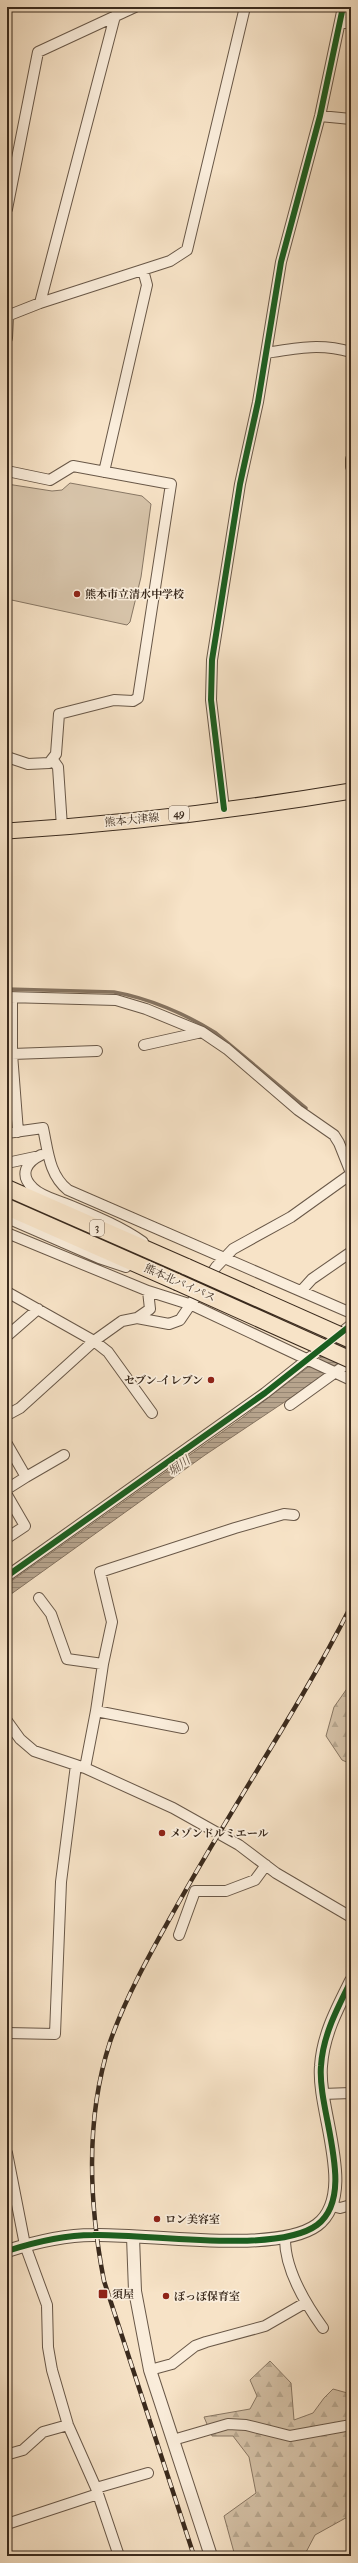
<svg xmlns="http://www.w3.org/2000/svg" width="358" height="2563" font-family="'IM FELL French Canon','Noto Serif JP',serif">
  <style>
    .grass { fill: #d7c4aa; stroke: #887764 }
    .forest { fill: url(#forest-firs); stroke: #887764 }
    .water { fill: url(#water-rules); stroke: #857360 }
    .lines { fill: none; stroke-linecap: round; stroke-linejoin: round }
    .stream { stroke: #857360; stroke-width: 3.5 }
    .minor-casing { stroke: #695848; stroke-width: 12 }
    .tertiary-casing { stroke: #695848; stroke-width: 14 }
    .primary-casing { stroke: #3a2a1d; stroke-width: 17 }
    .trunk-casing { stroke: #3a2a1d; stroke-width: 18 }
    .minor { stroke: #faeddb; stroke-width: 10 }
    .tertiary { stroke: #faeddb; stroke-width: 12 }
    .primary { stroke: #f7e3c7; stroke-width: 15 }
    .trunk { stroke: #f7e3c7; stroke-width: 16 }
    .rail-casing { stroke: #3a2a1d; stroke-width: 4.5 }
    .rail { stroke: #faeddb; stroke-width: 3; stroke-dasharray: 9; stroke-linecap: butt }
    .trunk-bridge-casing { stroke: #3a2a1d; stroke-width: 18; stroke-linecap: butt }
    .trunk-bridge { stroke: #f7e3c7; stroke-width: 16 }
    .cycleway-casing { stroke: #faeddb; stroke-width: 8 }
    .cycleway { stroke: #1b5e20; stroke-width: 6 }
    .poi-dot { fill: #8f2418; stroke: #faeddb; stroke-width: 1.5 }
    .labels { text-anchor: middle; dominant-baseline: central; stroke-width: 3.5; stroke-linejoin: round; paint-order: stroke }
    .shield { fill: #faeddb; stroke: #746456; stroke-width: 1 }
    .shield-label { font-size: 10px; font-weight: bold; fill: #3a2a1d }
    .poi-label { font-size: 11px; font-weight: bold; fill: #3a2a1d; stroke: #faeddb; text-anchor: start }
    .street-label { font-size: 11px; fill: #3a2a1d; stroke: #faeddb }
    .water-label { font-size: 12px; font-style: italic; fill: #604f3f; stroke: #faeddb }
  </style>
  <defs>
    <pattern id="forest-firs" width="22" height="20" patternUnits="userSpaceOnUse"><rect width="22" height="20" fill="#d7c4aa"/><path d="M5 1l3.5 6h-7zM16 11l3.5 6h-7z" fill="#b9a992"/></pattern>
    <pattern id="water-rules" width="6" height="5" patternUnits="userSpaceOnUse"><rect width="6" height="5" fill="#b7a48d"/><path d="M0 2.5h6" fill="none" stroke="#968673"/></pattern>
  </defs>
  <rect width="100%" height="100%" fill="#f7e3c7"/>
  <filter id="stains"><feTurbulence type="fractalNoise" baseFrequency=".005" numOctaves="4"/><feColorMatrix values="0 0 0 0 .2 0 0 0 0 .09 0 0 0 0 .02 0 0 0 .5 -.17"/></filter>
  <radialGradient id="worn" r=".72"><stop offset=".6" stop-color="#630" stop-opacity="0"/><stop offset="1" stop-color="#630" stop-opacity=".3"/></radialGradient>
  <path class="grass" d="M70 483 142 496 151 504 141 577 130 622 127 625 7 599V484L52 491 62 490Z"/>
  <path class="forest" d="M351 1683V1764L342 1760 326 1736 334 1707Z
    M270 2361 291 2383 294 2420 313 2413 324 2398 333 2389 351 2394V2515L315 2535 304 2556H235L224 2516 256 2493 249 2457 233 2436H212L204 2417 250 2409 257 2396 250 2380Z"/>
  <path class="water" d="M351 1334V1352L316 1381 205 1455 7 1597V1584L242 1418Z"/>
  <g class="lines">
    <path class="stream" d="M7 989 114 992C148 998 186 1014 216 1033L306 1108"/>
    <defs>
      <path id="minor" d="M340 23H351
        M320 116 351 119
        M7 209 38 52 135 7
        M40 303 115 16
        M7 316 40 303 170 261 187 250 245 7
        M7 338 8 315
        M266 353C296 348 321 343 351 352
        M351 459V467
        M7 471 50 480 73 466 171 484 138 698 133 701 114 700 59 714 56 754 49 763 28 764 7 757
        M104 472 147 285 143 270
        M53 760 58 767 62 827
        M224 809 211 700 212 660 240 484 258 402 281 262 320 116 343 7
        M7 997 116 1000 146 1009 202 1032 227 1049 298 1110 334 1135 339 1143 351 1173
        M12 998V1054L18 1132
        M144 1045 202 1032
        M12 1054 97 1051
        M7 1133 43 1128C48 1151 49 1175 68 1190L351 1313
        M41 1155C26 1162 19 1175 33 1188 42 1197 57 1200 69 1205 95 1216 120 1226 143 1242
        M7 1163 35 1157
        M7 1218 99 1258 126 1267
        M7 1233 148 1291 192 1305 351 1380
        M302 1290 312 1279 351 1252
        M7 1292 94 1341 108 1352 152 1413
        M137 1318 169 1324 180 1320 216 1267 233 1249 291 1217 351 1174
        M7 1336 38 1309
        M290 1405 351 1361
        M7 1415 20 1408 94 1341 122 1321 137 1318 150 1309 148 1291
        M7 1444 26 1477 64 1455
        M7 1489 26 1477
        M7 1495 25 1526 7 1538
        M7 1576 265 1393 351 1325
        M39 1598 51 1614 67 1659 103 1664 96 1711
        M103 1664 112 1622 100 1572 235 1528 284 1514 294 1515
        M7 1721 20 1739 34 1751 85 1768 173 1808 239 1845 276 1873 351 1917
        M85 1768 96 1711 183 1728
        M179 1935 195 1891H226L255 1880 266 1865
        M7 2033 55 2034 61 1882 76 1765
        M322 2094 351 2093
        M7 2153 25 2245 47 2305 48 2347 52 2370 68 2425 96 2488 119 2556
        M332 2206 340 2208 351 2205
        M285 2239C285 2270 305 2303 323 2328
        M150 2370 172 2364 195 2346 206 2342 265 2326 305 2303
        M173 2440 228 2424 246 2425 290 2436 351 2425
        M9 2454 23 2450 43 2432 68 2425
        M96 2488 148 2473
        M7 2524 98 2494"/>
      <path id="tertiary" d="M133 2237 135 2291 150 2370 211 2556
        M7 2251C35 2242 64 2235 93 2235 146 2233 276 2255 317 2225 358 2194 317 2111 321 2066 323 2035 337 2009 351 1981"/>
      <path id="primary" d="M7 831C122 824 238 810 351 791"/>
      <path id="trunk" d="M7 1188 187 1267
        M7 1207 177 1282"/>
    </defs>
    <use href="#minor" class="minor-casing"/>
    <use href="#tertiary" class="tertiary-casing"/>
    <use href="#primary" class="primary-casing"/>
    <use href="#trunk" class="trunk-casing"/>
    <use href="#minor" class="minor"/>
    <use href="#tertiary" class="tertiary"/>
    <use href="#primary" class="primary"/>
    <use href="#trunk" class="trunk"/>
    <defs>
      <path id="rail" d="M194 2556 104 2281C89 2203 85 2119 110 2042 127 1993 154 1947 179 1902 235 1802 300 1707 351 1606"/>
    </defs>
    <use href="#rail" class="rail-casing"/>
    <use href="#rail" class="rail"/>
    <defs>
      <path id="trunk-bridge" d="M187 1267 351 1340
        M177 1282 351 1360"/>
    </defs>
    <use href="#trunk-bridge" class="trunk-bridge-casing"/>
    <use href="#trunk-bridge" class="trunk-bridge"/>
    <defs>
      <path id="cycleway" d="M224 809 211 700 212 660 240 484 258 402 281 262 320 116 343 7
        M7 1576 265 1393 351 1325
        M7 2251C35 2242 64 2235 93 2235 146 2233 276 2255 317 2225 358 2194 317 2111 321 2066 323 2035 337 2009 351 1981"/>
    </defs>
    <use href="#cycleway" class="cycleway-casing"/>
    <use href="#cycleway" class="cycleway"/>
  </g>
  <g class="poi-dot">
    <circle cx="77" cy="594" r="4"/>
    <circle cx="211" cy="1380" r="4"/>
    <circle cx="162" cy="1833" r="4"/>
    <circle cx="157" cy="2219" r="4"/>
    <rect x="98" y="2289" width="10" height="10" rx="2"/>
    <circle cx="166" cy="2296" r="4"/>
  </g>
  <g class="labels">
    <g class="shield">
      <rect x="169" y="806" width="20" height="16" rx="3"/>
      <rect x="90" y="1220" width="14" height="16" rx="3"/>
    </g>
    <g class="shield-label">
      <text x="179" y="814">49</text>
      <text x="97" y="1228">3</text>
    </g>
    <g class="poi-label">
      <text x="85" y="594">熊本市立清水中学校</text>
      <text x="203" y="1380" text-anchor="end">セブン-イレブン</text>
      <text x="170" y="1833">メゾンドルミエール</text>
      <text x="165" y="2219">ロン美容室</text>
      <text x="112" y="2294">須屋</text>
      <text x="174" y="2296">ぽっぽ保育室</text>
    </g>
    <g class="street-label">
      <text transform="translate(132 820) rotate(-6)">熊本大津線</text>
      <text transform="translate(180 1283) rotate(24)">熊本北バイパス</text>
    </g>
    <g class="water-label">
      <text transform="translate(179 1466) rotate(-36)">堀川</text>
    </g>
  </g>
  <rect width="358" height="2563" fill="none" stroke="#f7e3c7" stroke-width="24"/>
  <rect x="8" y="8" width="342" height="2547" fill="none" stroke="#3a2a1d" stroke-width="2"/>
  <rect x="12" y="12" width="334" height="2539" fill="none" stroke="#3a2a1d"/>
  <rect width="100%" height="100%" filter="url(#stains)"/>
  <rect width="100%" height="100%" fill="url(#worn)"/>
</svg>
